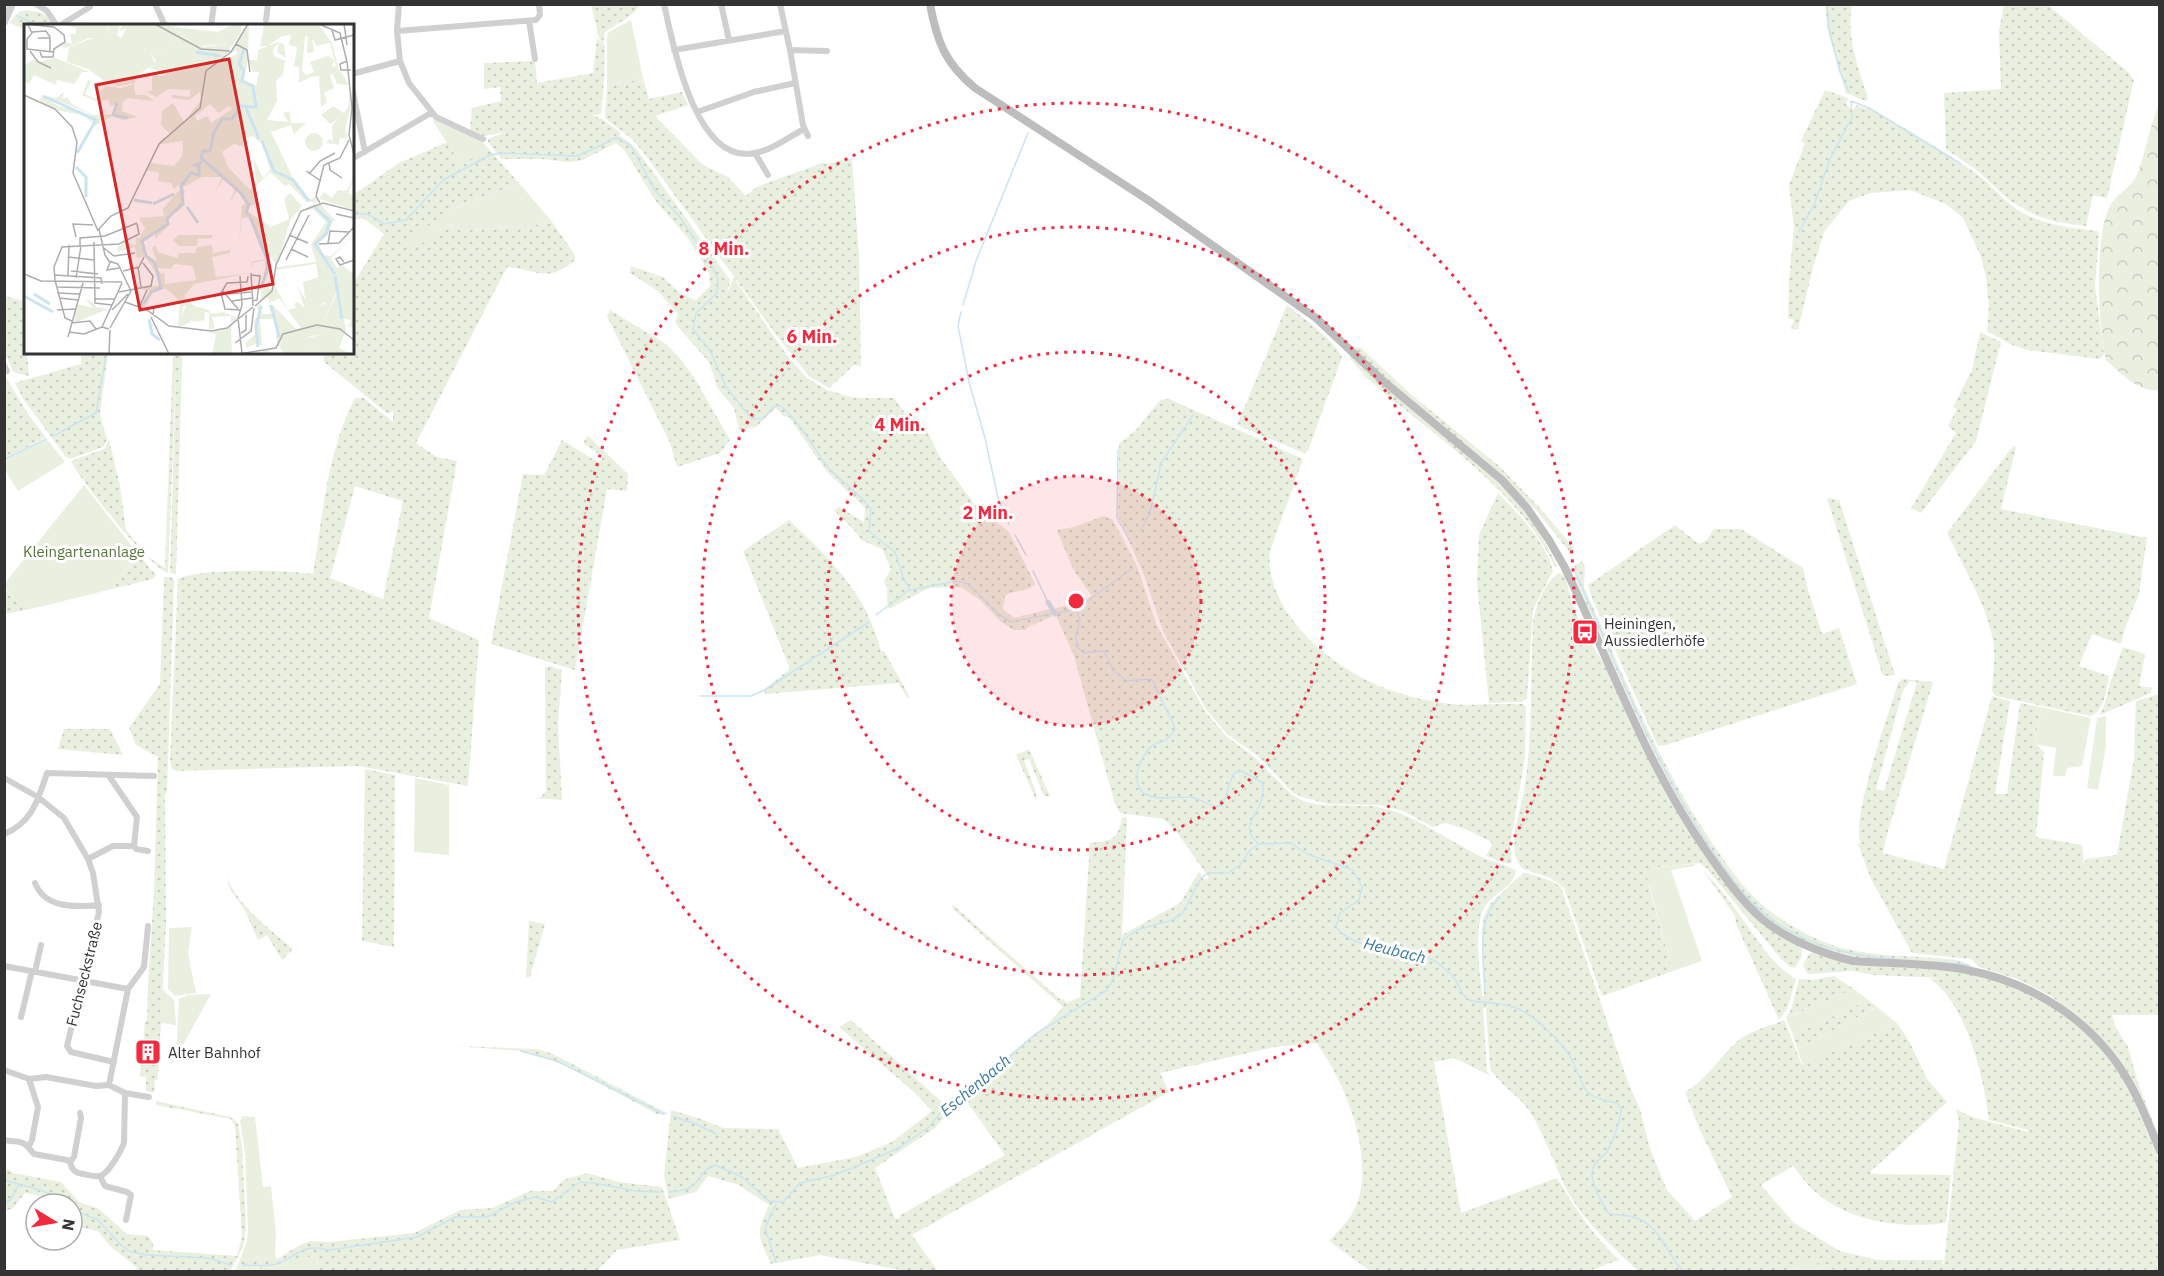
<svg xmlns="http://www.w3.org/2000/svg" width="2164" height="1276" font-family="'IBM Plex Sans',sans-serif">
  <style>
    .grass { fill: url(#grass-dots); fill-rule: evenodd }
    .forest { fill: url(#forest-crowns) }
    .green { fill: #e9f0e0 }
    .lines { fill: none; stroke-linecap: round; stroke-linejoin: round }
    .stream { stroke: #cce3f0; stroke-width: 1.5 }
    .canal { stroke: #cce3f0; stroke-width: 5 }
    .minor { stroke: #d0d0d0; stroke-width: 6 }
    .tertiary { stroke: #d0d0d0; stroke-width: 8 }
    .secondary { stroke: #bdbdbd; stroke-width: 8 }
    .ring { fill: none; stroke: #f5293e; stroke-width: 3; stroke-dasharray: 3 6 }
    .labels { text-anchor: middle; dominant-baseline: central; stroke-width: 6; stroke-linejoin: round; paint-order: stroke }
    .park-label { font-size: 15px; fill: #57743a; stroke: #fff }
    .poi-label { font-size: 15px; fill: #333; stroke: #fff; text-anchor: start }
    .street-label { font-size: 15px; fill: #333; stroke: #fff }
    .water-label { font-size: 16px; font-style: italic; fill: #37799e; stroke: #fff }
    .inset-river { fill: none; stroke: #cce3f0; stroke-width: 3 }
    .inset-road { fill: none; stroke: #adadad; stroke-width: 1.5 }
    .view { fill: #d62828; fill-opacity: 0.15; stroke: #d62828; stroke-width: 3 }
    .inset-edge { fill: none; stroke: #333; stroke-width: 3 }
    .centre { fill: #f5293e; stroke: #fff; stroke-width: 3 }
    .ring-label { font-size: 18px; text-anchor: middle; font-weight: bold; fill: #f5293e; stroke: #fff; stroke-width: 6; stroke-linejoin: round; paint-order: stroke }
  </style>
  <defs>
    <pattern id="grass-dots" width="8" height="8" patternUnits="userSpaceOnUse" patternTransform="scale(1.5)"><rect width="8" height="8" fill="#e9f0e0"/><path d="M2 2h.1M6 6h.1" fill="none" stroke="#c8cec1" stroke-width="1.8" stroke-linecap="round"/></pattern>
    <pattern id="forest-crowns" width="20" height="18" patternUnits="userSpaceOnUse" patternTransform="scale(1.5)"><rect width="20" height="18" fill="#e9f0e0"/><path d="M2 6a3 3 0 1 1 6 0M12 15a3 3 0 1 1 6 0" fill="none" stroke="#c8cec1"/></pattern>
  </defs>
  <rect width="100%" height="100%" fill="#fff"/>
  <path class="grass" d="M591 5V4L641 5 630 16 605 32 603 44 599 38Z
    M1825 5H1852C1846 37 1858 67 1868 98L1866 101 1846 93 1828 32Z
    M2004 5H2048L2129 73 2134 80 2107 198 2093 195 2086 226 2056 222 2035 215 2010 201 1978 171 1946 149 1944 93 2001 89 1999 31Z
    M26 10 43 13 54 25 26 26 25 29 9 23 19 12Z
    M597 38 605 46 604 82 601 114 592 115 602 119 621 133 619 135 635 147 730 280 727 293 734 278 788 357 807 378 827 390 854 398H894L919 432 926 429 940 457 974 504 1009 532 1035 584C1027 593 1014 589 1005 596L1003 609 1014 618 1050 609 1053 616 1028 627 1026 630H1014L1001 622 980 600 961 587 929 588 889 609C884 599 891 593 884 581L891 569 882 549 861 540 856 532 834 510 839 507 864 522 865 508 827 472 789 417 783 416 776 408 756 427 739 430 734 408 718 389 709 362 679 328 675 322 678 314 658 291 630 273 631 266 663 277 682 295 696 300 710 286 709 272 687 237 655 200 625 151 616 143 583 160 569 162 542 159H501L488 142V139L506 132 484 136 470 130 472 108 501 101 500 87 484 89V63L535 61 537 83 593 73Z
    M643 78 649 99 682 92 688 105 655 116 703 165 728 177 746 196 756 187 822 163 827 164 852 158 859 257 861 366 854 365 829 388 809 376 777 336 644 153 632 139 605 118 607 87Z
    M1825 90 1848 98 1846 104 1852 110 1857 105 1866 109 1868 107C1904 128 1940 148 1974 172 1994 186 2007 207 2031 217 2052 226 2075 228 2098 231L2099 235 2095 286 2104 354 2100 359 2027 350 2010 344 1987 331 1989 306 1986 277 1981 257 1963 218 1946 204 1910 190 1871 193 1849 201 1824 232 1812 271 1798 330 1791 329 1794 320 1788 318 1789 280 1794 228 1789 185 1805 144 1801 141Z
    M447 142 462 166 487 147 519 183 450 209 412 250 448 224 461 231 553 223 575 255V260C547 284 539 270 507 267L416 443 437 457 457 461 429 618 479 640 468 786 358 766 177 771 172 769 170 760 178 579C201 568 286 570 313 574 323 515 327 451 355 398H364L393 422V411L388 414 323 361 325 353 352 352 353 284 384 234 363 218 353 220V195L399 163ZM355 486 403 501 383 599 330 578Z
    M4 296 24 301 26 352 27 353 29 376 13 372 4 350Z
    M1287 305C1306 321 1330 336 1342 357L1308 451 1304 453 1237 425Z
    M610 310 666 344 679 357 694 377 730 440 720 453 677 467 670 443 607 316Z
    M1980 332 2001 342 1976 441 1921 513 1911 508 1956 433 1948 426 1957 409 1953 407 1972 370Z
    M1356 347 1361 348 1413 396 1499 466 1538 506 1574 548 1573 554H1571L1536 510 1399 391 1354 349Z
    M82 353H108L100 414 107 440 103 447 70 459 66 457 24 400 15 383 81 364Z
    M173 353H182V365L176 574 170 573 176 371 168 573C150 568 80 480 71 461L104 449 109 440 120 486 126 530 148 557 165 568Z
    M1350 355 1492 474 1516 500 1541 535 1558 567H1555C1519 489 1431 434 1368 379L1350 359Z
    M5 376 30 417 46 437 5 459Z
    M1169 399 1303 459 1270 551C1264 600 1311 648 1350 671 1374 686 1403 696 1431 701 1461 708 1493 703 1523 704L1526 706 1525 758 1510 845 1512 863 1508 864 1486 856 1492 845 1491 842 1468 830 1446 823 1433 827 1403 811 1381 805 1328 804 1302 797 1292 792 1258 756 1227 734 1216 721 1206 709 1163 631 1144 575 1118 516 1119 444 1136 430 1160 400Z
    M588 436 628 474 627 491 607 489 575 670 491 644 523 474 544 475 562 440 599 463 603 457 583 443Z
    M2013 446 2016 447 2001 509 2147 538 2139 594 2125 628 2121 644 2092 634 2079 666 2109 676C2106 690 2105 712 2090 716L1996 696 1992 691C1993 674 1996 656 1993 640 1987 606 1962 564 1947 533Z
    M1498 493C1519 514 1545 541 1553 571L1533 609 1527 698 1522 702 1489 703 1477 583 1479 535Z
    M1827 498 1839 500 1895 675 1883 676Z
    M1104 516 1112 519 1120 533 1137 566 1157 626 1205 711 1226 736 1253 756 1291 794 1305 802 1322 805 1373 806 1397 812 1417 821 1479 856 1516 870C1515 887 1492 893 1484 908 1473 930 1480 971 1482 996H1484L1482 929 1483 918 1490 904 1524 872 1551 881 1561 887 1629 1085 1640 1109 1650 1149 1667 1190 1695 1221 1732 1197 1700 1130 1685 1092C1708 1079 1720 1056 1740 1039 1752 1030 1770 1026 1784 1020L1802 1065 1898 1024 1910 1043 1927 1079 1947 1102 1870 1172 1871 1174 1951 1175 1946 1223C1904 1229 1851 1222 1818 1194 1808 1187 1801 1175 1793 1166L1761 1185 1794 1223 1840 1251 1878 1260H1943L1942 1264H1944L1959 1121 1956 1109 1972 1117 2028 1132V1130L1989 1120C1984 1078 1967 1004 1930 979L1940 978 1875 975 1852 971 1808 974 1803 966 1808 955 1814 951 1886 966 1965 972 2010 984 2056 1008 2092 1038 2127 1083 2159 1160 2160 1241 2157 1271 1837 1272 1804 1258 1791 1271H1638C1614 1248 1588 1225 1570 1196 1555 1169 1547 1138 1530 1112 1519 1095 1499 1085 1490 1068L1486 1008H1483L1487 1071 1491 1076 1454 1058 1434 1062 1461 1213 1557 1178C1576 1210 1592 1234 1619 1260L1589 1271H1370L1329 1241C1339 1230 1349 1221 1355 1208 1372 1173 1356 1116 1340 1083 1334 1069 1325 1056 1317 1043L1274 1047 1160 1073 1169 1092 912 1235 938 1271H907L820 1255 771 1264C757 1235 756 1234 769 1205L739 1185 708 1176 696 1192 669 1199 664 1176 671 1110 701 1119 723 1128 778 1129 798 1168 856 1157 892 1142 932 1111 914 1092 839 1027 851 1020 943 1103 976 1081 1048 1024 1063 1007 953 909 952 904 1061 1000 1062 998 1067 1003 1080 997 1090 843C1110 841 1118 841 1122 818L1127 817 1122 935 1180 903 1199 872 1204 880 1209 878 1174 828 1163 819 1120 813 1115 804 1074 656 1053 609 1079 602 1080 604 1092 596 1073 569 1057 530 1074 527ZM967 1102 1005 1155 899 1216 900 1218 895 1219 875 1168 935 1128 951 1110Z
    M789 520C831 560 866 592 881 651H884L910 697 908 698 898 683 766 694 763 690 790 669 743 551Z
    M1675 525 1699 544 1707 540 1714 529H1741L1803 568 1808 590 1822 634 1839 628 1857 684 1666 745 1659 746 1657 744 1592 598 1588 585Z
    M138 554 156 575 153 579 112 589Z
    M1582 561 1585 565 1584 587C1622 672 1656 758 1707 835 1721 856 1736 879 1754 897 1776 919 1806 936 1835 946 1873 958 1917 955 1957 960L1972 965 1970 967C1926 964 1873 965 1830 952 1800 942 1771 924 1749 902 1725 878 1706 846 1689 817 1644 741 1612 659 1575 578V565Z
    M1559 573 1565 576 1574 609 1588 639 1609 671 1629 717 1723 882 1801 946 1802 956 1795 968 1789 966 1781 959 1707 869 1700 863 1650 868 1649 887 1673 971 1602 996 1564 888 1551 878 1523 869C1504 850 1522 808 1525 785 1533 732 1530 677 1533 624 1535 607 1544 583 1559 573Z
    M164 577H172L174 580 167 792 165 794 166 925 158 1076 157 1080H155L154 1093 146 1091V1077L140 1076 145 1022 147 1021 148 985 154 892 158 757 136 745 129 728 160 684Z
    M4 587 15 600 31 609 5 614Z
    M2123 647 2145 654 2139 686 2152 688 2151 693 2100 715 2104 706 2110 683Z
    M550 666 562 670 558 725 562 800 535 798 541 797 546 791 545 668Z
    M1902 679 1933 682 1886 838 1883 853 1944 869 1992 696 2010 701 1995 794H2007L2020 703 2041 707 2035 743 2044 752 2036 837 2082 845 2084 864 2086 859 2117 855 2134 759 2136 701 2159 694V1015H2112L2115 1026 2128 1047 2139 1086 2159 1136V1142L2135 1086 2113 1052 2096 1033 2051 996 2017 979 1979 967 1971 959 1912 953 1871 879 1858 844 1860 843C1852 813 1888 717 1898 683ZM1910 681 1917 682 1884 791 1876 789 1903 690Z
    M64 729H110L123 755 58 749Z
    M1029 749 1050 796H1044L1029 759 1024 760 1036 793 1037 802 1016 755Z
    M365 769 395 775 394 947 362 941Z
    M1703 870C1717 885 1729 900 1741 917 1757 939 1772 965 1796 979L1787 1009 1779 1020 1736 924 1735 916Z
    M227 876C234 903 272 931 293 949L282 960 267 935 258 940 245 911 229 887Z
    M529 921 545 924 530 977H526Z
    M1834 976 1854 989 1786 1018 1791 1010 1799 979 1811 980Z
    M1868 1000 1877 1007 1797 1049 1793 1035Z
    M457 1046 536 1049 553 1054 667 1113 666 1115 657 1114 566 1066 545 1058 519 1051Z
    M156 1101 230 1117 238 1123 242 1147 246 1228 243 1247 230 1271H138L134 1265 110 1246 98 1231 72 1226V1204H56L47 1197 25 1193 13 1208 5 1211V1167L13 1173 61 1182 79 1202 99 1209 127 1234 148 1236 153 1243V1250L237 1256 242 1237 235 1126 231 1119 156 1105Z
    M587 1173 619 1182 662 1187 680 1240 617 1250 597 1271H319L316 1255 267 1269 237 1268 241 1258 277 1259 300 1245 310 1241 330 1242 414 1233 460 1210 492 1208 530 1191H553L563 1180Z"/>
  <path class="forest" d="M2159 105 2160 390C2141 394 2119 372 2106 360 2098 330 2094 233 2110 206 2116 194 2131 188 2137 175 2146 152 2149 127 2159 105Z
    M1804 1257 1837 1271H1791Z"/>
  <path class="green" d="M631 20 643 78 607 87V33Z
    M436 117 481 140 487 147 462 166 433 121Z
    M519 183 553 223 461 231 448 224 413 250 407 242 450 209Z
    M47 439 65 462 18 491 5 470V461Z
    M84 485 138 554 112 589 31 609 15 600 5 587V583Z
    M2041 707 2091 718 2082 766 2067 768 2065 776H2053L2056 748 2035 744Z
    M2106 716V746L2098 790 2087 788 2097 718Z
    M415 778 449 785V855L414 852Z
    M1694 864V866L1671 870 1702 961 1673 971 1646 874 1650 868Z
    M192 927 188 953 196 993 175 996 168 989 169 928Z
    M162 989 174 1000 176 1025 161 1023Z
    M1854 989 1868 1000 1793 1035 1786 1018Z
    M211 994 172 1065 177 1039 179 999 188 995Z
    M1877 1007 1898 1024 1803 1065 1797 1049Z
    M242 1116 255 1117 263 1187 271 1186 276 1233 275 1255 277 1259 241 1258 247 1240 248 1229 245 1152 240 1122Z
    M316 1255 319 1271H234L237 1268 267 1269Z"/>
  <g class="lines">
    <path class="stream" d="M1827 4 1829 29 1840 72 1849 92
      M4 11H5
      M16 16 25 19 37 26
      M352 215C366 211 373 216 384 224L406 220 443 180 488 156 500 153 577 156 604 144 611 139 618 138 631 146 655 190 679 216 711 264 718 279 717 293 696 313 693 329 711 352 726 387 752 419H762L775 406H781C801 423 812 446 827 466 840 482 858 491 871 509L869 531 895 552 903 577 910 590 956 581 969 584 998 614 1011 622 1076 609 1080 620 1076 635 1077 647 1084 653 1104 651 1114 671 1127 681 1151 679C1157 688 1160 697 1165 707 1169 717 1173 718 1175 730 1172 733 1169 738 1166 740 1161 743 1157 742 1153 745 1139 756 1127 789 1150 796 1162 800 1176 797 1188 797 1202 797 1209 810 1222 805 1228 794 1228 783 1235 772L1242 771 1263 783C1263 789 1263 796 1261 802 1254 819 1240 829 1259 844
      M1799 232 1814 205 1830 159 1852 117 1851 101 1869 108 1961 164
      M963 305 976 261 1028 133
      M961 312 958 326 969 382 985 438 998 498 1009 524
      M53 436 96 413 106 356
      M1118 450 1117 518 1130 541
      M4 460 46 439
      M1140 531 1150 513 1161 463 1193 415
      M1015 535 1026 555
      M1033 571 1048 602
      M1577 576C1618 668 1653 761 1709 846 1727 873 1745 900 1771 919 1808 946 1849 956 1895 959
      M1076 609 1133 568
      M876 615 909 590
      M700 696H751L765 690 869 622
      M1939 962 1968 965
      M1485 991C1484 960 1475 920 1500 897
      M521 1051 557 1061 664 1114
      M672 1116 696 1124 716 1134
      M4 1180C26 1187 50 1190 68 1204
      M669 1192C675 1191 684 1191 689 1188 701 1183 698 1172 715 1165L742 1177 769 1201 783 1202 800 1183 835 1175 897 1149 929 1127 947 1105 981 1082 1034 1035 1107 990 1113 979 1123 940 1137 930 1172 920 1183 913 1201 878 1208 873H1228L1240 865 1250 850 1259 844 1291 843 1307 854 1353 870 1362 887 1359 900 1340 913 1336 927C1357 953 1399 947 1429 958 1439 962 1451 974 1457 982 1461 989 1461 996 1470 1000 1476 1003 1486 1002 1493 1003 1514 1005 1526 1011 1542 1025 1553 1035 1565 1046 1572 1060 1586 1089 1580 1097 1617 1103L1621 1109C1621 1119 1612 1145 1606 1153 1600 1160 1591 1164 1592 1175 1594 1190 1602 1202 1609 1214 1617 1215 1625 1215 1633 1217 1661 1224 1665 1253 1684 1272
      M4 1203 10 1200 19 1185
      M72 1207 78 1212 98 1220 122 1246 131 1252 147 1255 208 1258 231 1265
      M776 1262 765 1228 776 1204
      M242 1265C252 1265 266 1267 276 1264 300 1256 299 1243 329 1250L417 1237 455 1217H487L516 1202 535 1197 552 1202 580 1182 594 1183 636 1191 661 1192"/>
    <path class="canal" d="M1048 602 1055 614"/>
    <path class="minor" d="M36 4 47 11 57 26
      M155 4 165 26
      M399 4 397 31 400 61 409 83 436 117 483 139
      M664 4C673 44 695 166 755 153 772 150 789 137 804 129
      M721 4 729 40
      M780 4 790 50 803 125 808 136
      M266 20 268 4
      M529 21 535 59
      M59 26 90 7 88 4
      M211 26 214 4
      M397 31 536 20 540 15 539 4
      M674 50 786 31
      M790 50 827 51
      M352 74 400 61
      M352 87 365 152
      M697 112 754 92 795 83
      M755 153 768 175
      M352 159 431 113
      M4 365 7 371
      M109 776 137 817 134 846
      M4 778 38 797 64 818 88 859 93 873 99 912 67 1046 71 1052 114 1062
      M4 834C33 822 38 799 47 773L154 776
      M88 859 113 846H134L136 849 148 851
      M35 883C45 909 76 907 99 905
      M4 966 128 989
      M35 972 41 945
      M21 1017 32 971
      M4 1070 29 1079 46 1077 96 1086 109 1085 125 1093 149 1097
      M29 1079 38 1107 32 1140 29 1146
      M109 1085 128 989 144 967 148 926
      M4 1140C23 1143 22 1139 34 1154L67 1160 70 1162C72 1170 75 1173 83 1174 89 1175 97 1178 102 1175 109 1172 121 1151 124 1143L125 1093
      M70 1162 74 1157 81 1118 80 1113
      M100 1176 105 1186 127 1192 131 1195 126 1220"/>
    <path class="tertiary" d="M4 22 12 4"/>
    <path class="secondary" d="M930 4C937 42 945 63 975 88L1148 200 1316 318 1381 379 1502 480 1527 508 1549 540 1564 566C1611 663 1645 763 1707 852 1724 876 1740 900 1762 919 1788 940 1821 953 1853 961 1891 964 1930 963 1967 970 2035 983 2096 1023 2130 1084 2142 1105 2150 1128 2160 1151"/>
  </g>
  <circle cx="1076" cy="601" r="125" fill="#f5293e" fill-opacity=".12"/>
  <g class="ring">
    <circle cx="1076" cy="601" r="125"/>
    <circle cx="1076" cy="601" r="249"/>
    <circle cx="1076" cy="601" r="374"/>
    <circle cx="1076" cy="601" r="498"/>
  </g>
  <defs>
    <symbol id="bus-square" viewBox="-11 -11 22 22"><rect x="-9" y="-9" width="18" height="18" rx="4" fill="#f5293e" stroke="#fff"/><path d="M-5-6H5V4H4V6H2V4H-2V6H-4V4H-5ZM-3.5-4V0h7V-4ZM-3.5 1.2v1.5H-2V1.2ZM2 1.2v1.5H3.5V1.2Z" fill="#fff"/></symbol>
    <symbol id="building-square" viewBox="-11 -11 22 22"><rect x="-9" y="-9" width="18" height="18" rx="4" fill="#f5293e" stroke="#fff"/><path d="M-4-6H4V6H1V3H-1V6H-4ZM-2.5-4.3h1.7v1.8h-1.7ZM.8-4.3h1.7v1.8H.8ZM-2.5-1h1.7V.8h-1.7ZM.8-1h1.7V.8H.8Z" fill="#fff"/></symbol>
  </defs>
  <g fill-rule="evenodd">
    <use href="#bus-square" x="1570" y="617" width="30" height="30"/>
    <use href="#building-square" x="133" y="1037" width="30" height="30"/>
  </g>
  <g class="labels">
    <g class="park-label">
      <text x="84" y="551">Kleingartenanlage</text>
    </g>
    <g class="poi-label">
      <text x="1604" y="623">Heiningen,<tspan x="1604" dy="17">Aussiedlerhöfe</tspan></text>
      <text x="168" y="1052">Alter Bahnhof</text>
    </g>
    <g class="street-label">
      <text transform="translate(84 974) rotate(-76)">Fuchseckstraße</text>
    </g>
    <g class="water-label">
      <text transform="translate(1395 950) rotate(14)">Heubach</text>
      <text transform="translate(975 1085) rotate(-40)">Eschenbach</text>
    </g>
  </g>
  <g transform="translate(24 24)">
    <rect width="330" height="330" fill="#fff"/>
    <path d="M37 0H85L82 15 65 14 42 24 38 22 41 18 48 20 46 10H52V4ZM132 0 159 4 156 12 180 23 202 20 197 9H205L209 0H217V9L223 0 201 32 202 36 213 30 212 26 207 29 225 0 224 36H233L234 26 254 18 260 20 262 34 253 28 255 19 249 25 250 32 261 37 259 50 252 57 253 77 243 96 264 98 259 89 265 87 267 99H282L270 110 267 101 247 108 275 167 286 176 292 172 295 178H283L265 160 261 162 246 148 230 164 232 180 226 182 224 188 247 203 265 195 260 175 266 169 278 182 266 197 253 243 292 238 287 221 302 198 289 185 277 188 287 181 296 180 312 197H309L303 212 294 219 299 231 307 232 330 211 307 234 313 244 315 263 300 296 306 298V303L301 310 283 313 290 320 285 330H260L255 322 252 324 245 326 246 330 236 328 253 323 252 295H236L238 322 233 319 222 324V318L232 310 230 296 237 291 232 282 237 279 238 290H249L244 281H249L272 305 277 304 255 274 246 279 244 274 239 279 244 272 236 279 242 236 228 239 227 247V239L228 238 230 237 242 235 241 232 226 193 218 194 215 217 218 182 221 179 213 167 206 178 211 165 199 155 191 168 198 153H178L159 163 161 168 158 175 161 181 152 189 151 186 143 197 146 200 131 215V206L118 219 122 230 133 238 128 224 131 221 134 228 153 234 155 229H171L173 223 188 221 189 229 206 226V229L188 233 192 253 226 249 170 260 160 272 165 281 159 282 158 292 167 294V298L158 302H154L156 277 146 280 154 275 141 264 128 269 123 279 117 284 127 267 116 265 136 261 134 252 121 232 113 234 111 223 94 228 93 224 101 218 112 221V213L115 215 121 204 115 194 140 192 139 185 151 170 156 166 159 169 156 160 150 165 147 159 134 157 135 149 122 146 126 139 150 142 158 132 159 117 137 120 125 138 137 116 146 110 137 101 138 87 149 79 160 98 177 76 176 68 165 76 148 74V71L166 73V66L145 65 132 73 122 67H128V52H140L145 48 125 45 132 38 127 29 143 26 149 10ZM224 36 229 48H235L232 62 219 57ZM186 80 195 89 205 82 208 85 187 99 183 92 173 97 171 92ZM229 112 238 120 246 145 239 154 229 133 232 159 226 166 204 143 198 128 210 120 218 122 222 114ZM242 227 252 240 248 267 239 259 246 244ZM150 240 169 242 172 256 141 260 140 247 138 250 131 244 147 245ZM292 240 295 258 306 256 301 280 296 281 293 293 285 292 279 258 281 275 273 261 281 284 273 278 270 280 272 284 264 286 251 262 252 246ZM294 0 308 19 314 43 325 61 313 60 309 50 306 51 310 64 300 69 303 78 297 83 295 52 286 53 294 49 275 59V43L270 42 273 23 265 21 267 11 258 12 244 22H236L240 1ZM281 12 284 13 283 29 290 28 288 14 293 22 306 19 312 43 308 42 310 36 304 32 286 38 290 48 282 51 278 46ZM31 34 66 48H58L50 60 33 56 32 61 10 51 5 60 0 57V42L10 35 14 38ZM64 56 67 58 61 70 71 75 81 62 97 64 110 60 111 71H122L130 77 104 74 98 79V87L114 93 99 96 88 92 70 103 73 96 62 88 19 71 32 74 40 68 38 75 43 73 48 80 69 91 89 90 92 81 86 82 85 76 71 77 58 71ZM325 64 327 82 321 106 324 113 315 115V121L302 119 306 114 309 119 308 102 314 95 306 100 297 91 309 82 320 89 325 81ZM18 72 34 82 58 88 71 96 70 100 59 91 36 87 16 77ZM281 118a9 9 0 1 1 18 0a9 9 0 1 1-18 0ZM330 155 324 169 330 172V186L295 175 300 168 308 174 314 166 322 167ZM154 211H188V214L174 215 173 222H155L149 216ZM171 282 185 286 187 290 199 288 213 294 207 302 208 330H188L192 311 185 308 199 306 207 300V292L188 293 191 304 185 306V289L181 288 180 296 172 298Z" fill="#e9f0e0" fill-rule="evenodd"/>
    <path d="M86 0H96L93 11 97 14 103 4 96 7 99 0H131L149 10 143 26 127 30 131 40 112 52 111 59 95 62 83 59 64 45 43 38 45 23 69 14H82ZM318 241 330 250V304L324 303 327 296 320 295 322 306 315 324 328 330H285L290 320 283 314 301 310 306 303V298L300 296 313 270V244ZM295 253V257L306 256 303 277 296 281 293 293H285L279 258ZM62 276H65L70 280 72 283 84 285 50 299 53 280 69 284Z" fill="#e9f0e0"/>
    <path d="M164 276 174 285 171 298 158 292Z" fill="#e9f0e0"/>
    <path d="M209 0 205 10H198L202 20 177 22 155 11 159 4 194 8Z" fill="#e9f0e0"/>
    <path class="inset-river" d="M220 25 215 40 220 47 218 57 229 62 232 83 217 82 208 95H198L190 108 186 127H179L177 134 217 169 225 181 222 188 226 192M172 28 197 32M19 72 72 96 53 129M93 79 89 91 104 94M221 81 235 115M238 117 250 147 269 156 285 177M52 143 62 153V173M110 176 128 179M129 180 150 170M163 183 174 199M291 183 306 197 302 210 291 220 311 250M226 193 243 235M311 252 318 295M236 266 243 247V236M10 270 26 280M0 272 29 288M119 281 127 268 137 264 131 239 122 232 118 217 144 200 143 195 159 179 157 162 167 149 175 151V143L171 141 178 138M247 281 255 313M125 295 128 310 136 316M234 323 232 303 237 282"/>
    <path class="inset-road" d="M1 0 30 3 40 11 41 18 30 25 29 33H18L16 28M131 0 177 25 206 27M295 0 316 9 323 38 328 83 325 111 330 130M320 0 323 21M4 1 8 9 3 15V25L29 28M308 6 311 16 330 11M8 8 22 7 26 13M14 14H26V28M212 20 223 26 226 48M6 27 14 38 27 44M323 37 316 40 317 46H327M0 71 31 85 48 103 53 118 49 149 74 207M305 139 306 146 318 154M282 147 297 157M285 150 296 137 311 129M296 179 292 172 300 141 316 134 325 116M312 190 330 194M265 211 284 219M52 213 49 200 69 201M70 218 71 279 88 281M295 220 315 219 330 203M304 220 306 207 325 208M56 222V214L81 212 113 199M80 224 90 232 111 229M267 225 284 233M44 233 70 236M262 236 285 191M86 238 83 246 95 244M320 238 316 233 312 235 316 241 330 236M114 243 117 263M47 247 74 250M99 247 115 243 120 233M227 249 229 282M0 250 17 257 98 258M31 251 77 254 78 260M227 251 236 252 233 276 228 277M44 252 45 221M216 252 218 281 214 294 218 329M52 254 57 222M31 256 30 243 38 223 95 220 115 210 113 200M31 256 41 294 48 297M32 263 76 264M198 266 214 285M95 268 127 262 129 252 119 239M33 269 56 270M204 270 227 268M35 274 54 276M70 275H90M208 277 228 274M101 278 123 286 145 302 187 307 203 304 229 283M231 282 248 267 252 241 277 187 299 179 330 187M115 284 123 266M33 286 51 285M88 286 104 270M216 286 201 285 197 269 203 259 223 258 224 252M129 291 130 284 154 278M127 293 145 330M47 299 66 297 72 305M86 304 107 267 94 240 85 237 81 231 75 205 87 192 104 184 135 120 176 84 182 47 207 28 224 0M85 305 78 303 98 259M45 308 60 310 78 303M217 309 222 306V291M44 313 59 259M211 319 227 307 230 284M85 330 86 306M214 330 252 324 259 310 293 301 316 305 330 316"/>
    <path class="view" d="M205 35 249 260 116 286 72 61Z"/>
    <rect width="330" height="330" class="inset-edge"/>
  </g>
  <circle cx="1076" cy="601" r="9" class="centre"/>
  <g class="ring-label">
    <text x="724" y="255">8 Min.</text>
    <text x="812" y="343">6 Min.</text>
    <text x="900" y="431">4 Min.</text>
    <text x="988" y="519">2 Min.</text>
  </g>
  <rect width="2164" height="1276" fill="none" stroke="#333333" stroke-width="12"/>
  <g transform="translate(54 1222) rotate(101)"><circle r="28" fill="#ffffff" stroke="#adadad" stroke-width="1.5"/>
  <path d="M0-4.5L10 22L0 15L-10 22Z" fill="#f5293e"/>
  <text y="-9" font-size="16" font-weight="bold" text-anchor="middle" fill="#333333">N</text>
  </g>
</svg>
